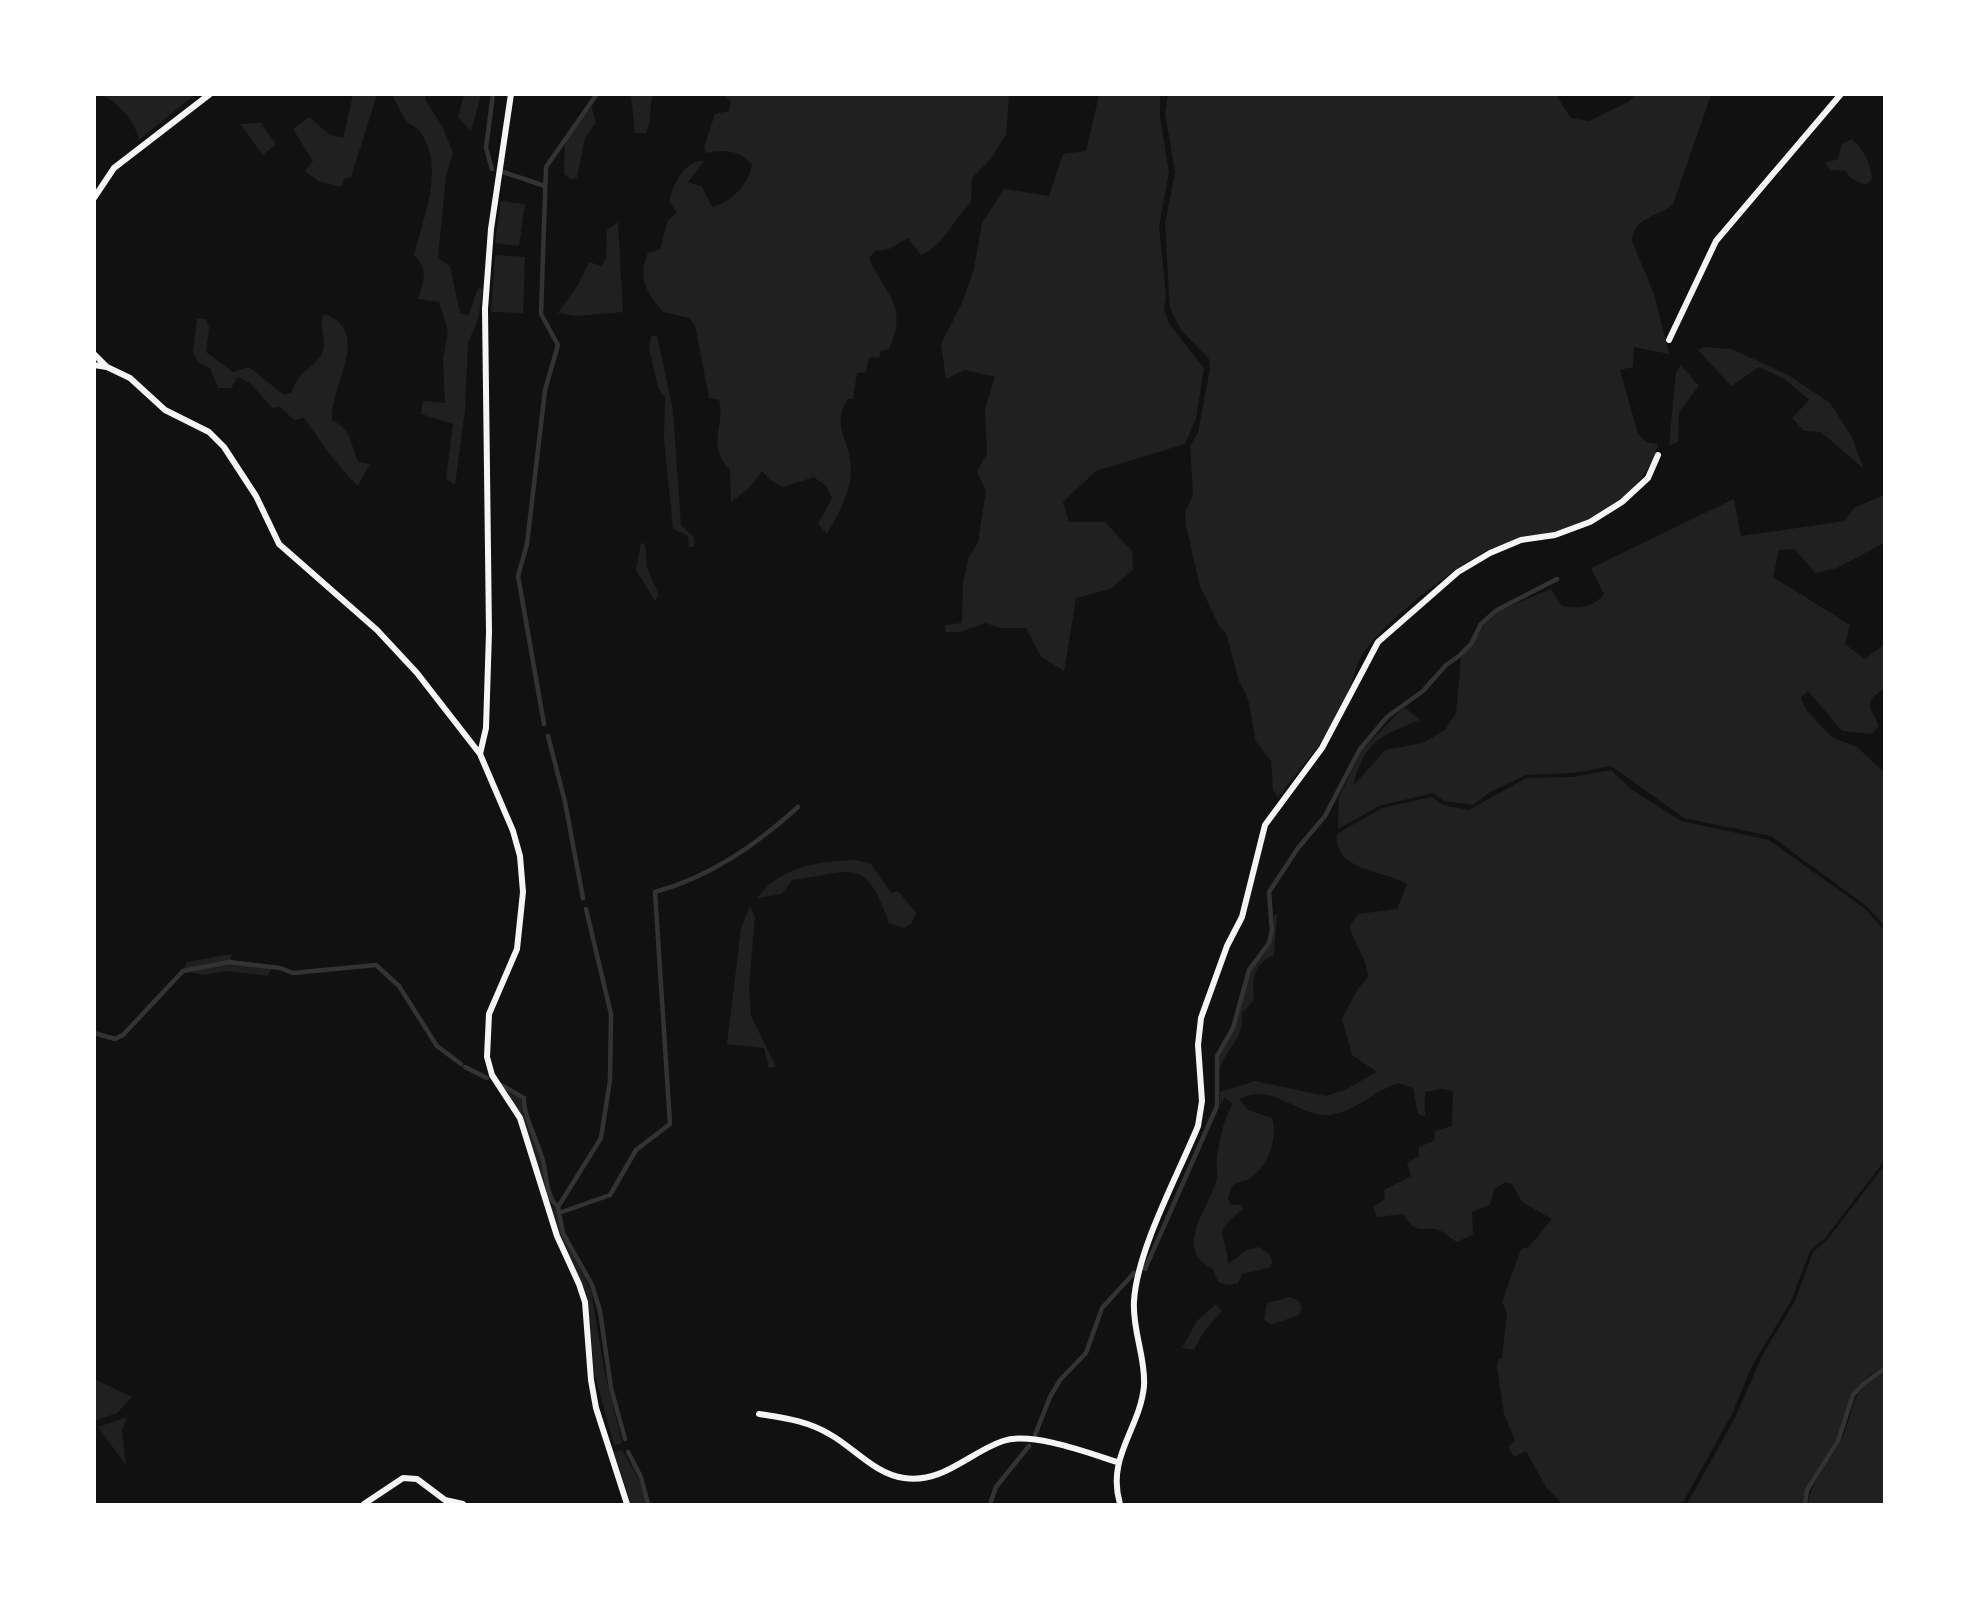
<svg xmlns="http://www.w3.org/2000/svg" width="1979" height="1599" font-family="'Crimson Pro',serif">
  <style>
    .green { fill: #202020 }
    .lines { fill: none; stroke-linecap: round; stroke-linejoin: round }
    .stream { stroke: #333; stroke-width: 4.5 }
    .minor { stroke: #f5f5f5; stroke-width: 6 }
  </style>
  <rect width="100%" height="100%" fill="#111"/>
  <path class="green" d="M99 95H194L139 140C136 123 116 98 99 95Z
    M353 95H377L351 177 344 179 342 187 318 181 305 171 313 161 293 129 309 117 330 135 343 138Z
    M392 95H426L425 99 443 128 453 153 446 176 438 258 450 266 460 313 468 316 478 288 483 289 478 319 468 343 465 410 455 485 446 479 453 424 421 414 423 401 445 403 443 359 448 331 439 302 418 299C424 281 429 270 414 255 423 219 443 172 424 138 420 129 416 128 409 123 402 117 397 103 392 95Z
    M464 95H481L471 131 458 117Z
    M631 95H653C649 108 652 120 646 133H635Z
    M724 95H1009L1006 135 990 160 972 178 971 203C951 221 946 244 921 255L908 238 889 249 875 251 869 258C885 295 909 305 889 349L881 351 879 358 869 357 866 372 857 373 853 399H847C831 429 850 439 851 467 852 491 838 514 827 534L818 524 832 498 826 486 814 477 783 487 769 479 762 471 749 488 731 502 730 470C705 444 726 425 719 400L709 398 695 325 689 318 663 312C647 294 637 277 648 253L660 249 668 220 677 213 669 201C674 184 684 160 704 161L688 182 702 187 712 207C730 203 749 184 752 165 740 150 724 149 706 153L704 147 715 114 729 111 731 102Z
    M1099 95H1160V117L1169 172 1159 226 1166 297 1164 310 1170 325 1204 368 1196 419 1185 444 1096 471 1063 502 1069 522H1105L1132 551 1133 570 1110 589 1076 598 1064 671 1041 657 1026 628H1001L985 623 960 632H946L945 625 962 623 963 583 968 559 978 542 986 491 977 472 987 453 985 408 995 377 965 370 946 379 941 344 962 303 974 269 982 223 1004 189 1049 196 1063 154 1086 151Z
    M1168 95H1556L1571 118 1589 121 1628 102 1635 95H1711L1673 204C1660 217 1632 217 1632 241L1654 294 1669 354 1634 347 1633 367 1620 370 1638 434 1646 442 1658 444C1646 490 1601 518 1558 531 1532 540 1506 540 1482 553 1448 572 1381 624 1361 657 1356 666 1354 677 1350 687 1345 702 1337 717 1329 730 1314 754 1294 775 1278 798L1273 790 1271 761 1256 742 1248 699 1239 681 1226 633 1220 628 1200 586 1186 526 1185 513 1193 495 1190 446 1198 432 1210 369 1209 359 1181 330 1170 308 1165 224 1175 172 1165 113Z
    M591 105 596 123 585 137 577 178 571 179 564 174 565 140Z
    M261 123 276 144 263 155 240 124Z
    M1852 139C1865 151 1870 162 1872 179L1866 185 1852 179 1845 171 1831 170 1825 163 1838 159 1842 144Z
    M501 201 525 204 519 246 495 243Z
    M618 222 623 312 577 316 558 313 578 285 589 262 602 266 606 257 607 230Z
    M495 255 525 257 523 313 491 312Z
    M324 314C374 330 329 387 332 420 352 430 350 443 358 462L370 464 358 486C336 465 322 443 304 418L294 420 280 407 272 408 250 383 238 377 231 388H218L210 368 198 362 193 352 197 319H206L209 327 206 352 233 372 249 367 284 395 292 392C299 368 314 370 322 353 328 339 317 326 324 314Z
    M651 336H657L673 410 681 525 694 537V547H689L688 536 673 529 664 439 665 398 658 388 649 347Z
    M1704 347 1732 349 1788 375 1830 403 1852 437 1863 468 1821 432 1804 431 1792 418 1809 400 1785 379 1759 367 1731 386 1698 350Z
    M1681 365 1699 386 1679 412 1678 442 1669 446 1676 372Z
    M1884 495V543L1837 568 1815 573 1795 549 1779 550 1773 577 1850 625 1845 644 1865 659 1884 645V688L1871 699 1870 708 1879 726 1872 734 1842 731 1808 691 1801 698 1807 711 1833 738 1857 747 1884 772V925L1865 905 1771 836 1684 818 1611 766 1574 773 1526 775 1490 792 1473 805 1444 801 1433 793 1379 806 1338 829 1339 797 1362 750 1404 707 1420 720C1381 735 1363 743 1353 786L1385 750 1423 743 1445 730 1456 713 1461 658 1485 624 1501 610 1551 589 1562 606C1578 609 1593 608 1604 594L1591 568 1734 499 1741 536 1845 521 1854 508Z
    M641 543 645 544 647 568 659 595 655 601 636 570Z
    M1611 770 1631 789 1681 821 1769 840 1864 908 1884 930V1161L1826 1237 1810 1251 1791 1301 1752 1366 1731 1416 1682 1504H1562L1546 1487 1526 1451 1514 1457 1508 1447 1515 1440 1504 1414 1497 1368 1498 1360 1502 1358 1507 1313 1502 1302 1521 1249 1529 1247 1552 1219 1522 1202 1512 1184 1506 1182 1494 1189 1490 1205 1472 1212 1473 1234 1457 1242C1452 1240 1448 1235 1443 1232 1426 1223 1416 1239 1404 1214L1377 1217 1373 1207 1385 1199 1384 1190 1411 1176 1407 1163 1419 1156V1147L1434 1141 1435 1131 1452 1126 1453 1091 1442 1089 1425 1092V1116L1418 1114 1413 1088 1399 1083C1374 1090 1355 1113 1328 1115 1298 1117 1272 1081 1239 1099L1248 1110 1272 1118C1278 1137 1269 1163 1253 1176 1247 1181 1239 1181 1232 1186L1228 1198 1231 1205H1240L1243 1209C1210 1236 1226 1229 1228 1264L1247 1250 1259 1247 1269 1254 1273 1262 1269 1268 1242 1274 1238 1283 1229 1285 1218 1282 1213 1269C1171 1249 1210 1208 1217 1178 1218 1171 1216 1164 1217 1157 1219 1139 1224 1120 1232 1104L1225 1097 1220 1105V1092L1255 1081 1326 1096 1345 1090 1377 1072 1352 1055 1342 1019 1357 990 1368 977C1367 956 1353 945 1350 925L1358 914 1397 909 1407 884C1384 870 1333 871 1337 834L1382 808 1432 797 1443 805 1469 810 1526 778 1574 777Z
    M856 860 871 864 891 893 898 891 916 913 911 924 904 928 889 923C865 853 851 873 792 880L782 894 757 898C781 866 819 861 856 860Z
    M750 906 755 917 749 986 751 1016 776 1067 769 1068 764 1048 727 1044 741 928Z
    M1277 914 1274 955C1253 964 1252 979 1254 1000L1242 1013C1245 1039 1225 1048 1218 1074L1219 1056 1235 1028 1250 971 1272 943 1274 916Z
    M232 954 230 962 271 969 268 976 227 971 204 975 183 971 187 962Z
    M505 1090 522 1100 523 1113 534 1133 550 1205 556 1209 562 1233 591 1291 604 1369 622 1443 614 1445 594 1372 588 1297 559 1232 521 1116Z
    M1884 1166V1367C1842 1386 1853 1412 1835 1442 1823 1462 1807 1482 1803 1504H1687L1735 1418 1762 1356 1795 1301 1813 1252 1827 1240Z
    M1290 1297 1299 1301 1302 1307 1299 1315 1271 1325 1264 1319 1267 1303Z
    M1216 1304 1222 1311 1203 1333 1194 1350 1182 1348 1197 1321Z
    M1884 1371V1504H1808C1811 1482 1829 1463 1840 1442 1856 1413 1847 1390 1884 1371Z
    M94 1379 132 1397 117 1413 95 1421Z
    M127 1417 122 1431 126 1465 98 1427Z
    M622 1450 640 1481 646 1504H631L614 1452Z"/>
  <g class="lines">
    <path class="stream" d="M492 169 486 148 493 94
      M503 172 545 186
      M544 724 518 576 527 544 545 390 558 345 541 314 546 167 597 94
      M548 736 565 802 583 898
      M586 909 611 1014 610 1080 601 1138 558 1207 563 1233 592 1285 600 1311 611 1388 625 1439
      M94 1033 115 1039 123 1035 183 971 229 962 280 968 293 973 376 965 399 986 437 1046 461 1064
      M465 1067 487 1078
      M501 1085 524 1098C523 1116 538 1141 543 1161 546 1174 547 1199 558 1207
      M559 1213 610 1195 636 1150 670 1124 655 892C710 877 756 845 798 807
      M1145 1269 1217 1106V1056L1233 1028 1249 970 1269 943 1272 931 1269 892 1298 848 1325 816 1360 749 1387 717 1423 691 1446 665 1459 656 1471 644 1481 624 1497 610 1557 579
      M1035 1435 1050 1397 1060 1380 1086 1353 1102 1308 1134 1273
      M628 1452 641 1477 648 1504
      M990 1504 996 1487 1029 1446
      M1805 1504 1807 1490 1838 1441 1853 1395 1863 1384 1884 1369"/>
    <path class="minor" d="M94 198 114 168 210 94
      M1669 340 1716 241 1841 94
      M94 354 107 367
      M94 365 107 367 130 378 165 410 209 432 224 447 256 496 279 544 377 630 417 673 480 754 513 831 520 856 523 892 517 949 489 1014 487 1057 492 1075 520 1118 557 1236 579 1284 585 1302 591 1380 596 1408 627 1504
      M480 754 486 728 489 632 485 309 491 229 511 94
      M759 1414C785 1418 808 1421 831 1435 854 1448 875 1474 904 1478 943 1484 970 1452 1003 1441 1031 1431 1089 1453 1117 1462
      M364 1504 403 1478 417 1479 445 1500 463 1504
      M1120 1504C1106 1457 1140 1429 1144 1386 1146 1358 1132 1330 1134 1301 1137 1250 1178 1175 1198 1126L1202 1101 1198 1045 1201 1018 1227 946 1242 917 1265 825 1322 748 1378 642 1458 572 1490 553 1521 540 1555 535 1590 522 1622 502 1648 478 1658 455"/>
  </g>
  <rect width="1979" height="1599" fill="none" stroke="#ffffff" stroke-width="192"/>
</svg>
